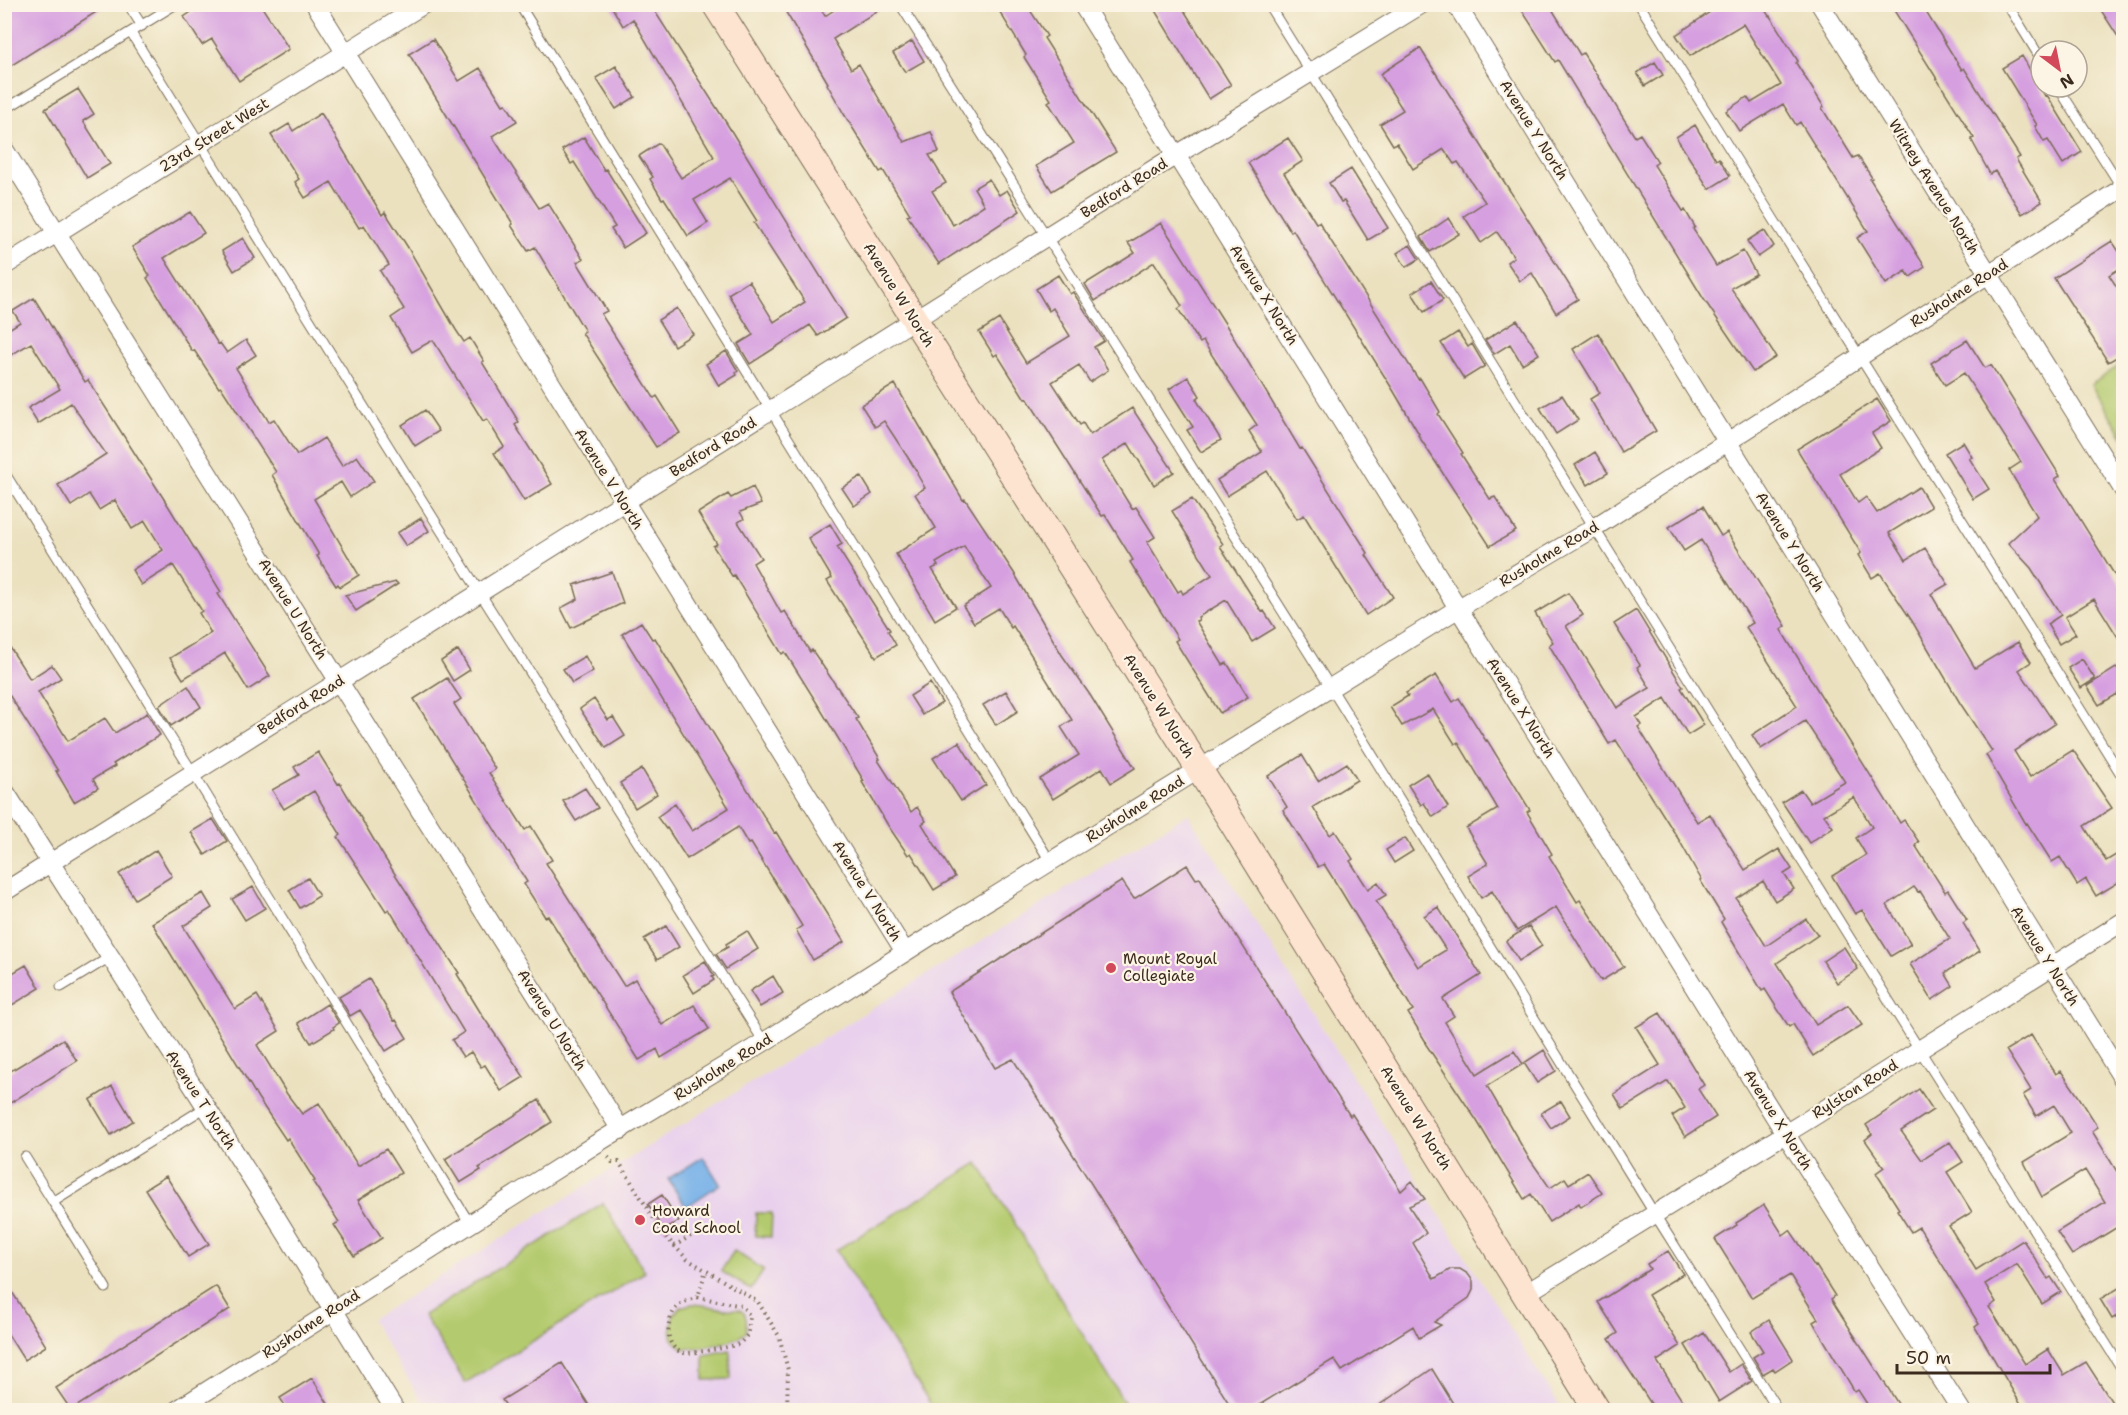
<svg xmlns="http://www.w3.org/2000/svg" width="2128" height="1415" font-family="'Shantell Sans',sans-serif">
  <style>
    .built { fill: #e9d1ed }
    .green { fill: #b4ca6e; stroke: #787a46; stroke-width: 1.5 }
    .water { fill: #77b1e8; stroke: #596e83; stroke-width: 1.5 }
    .building { fill: #d69fe0 }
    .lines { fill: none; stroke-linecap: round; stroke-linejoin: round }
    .lane-casing { stroke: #796a56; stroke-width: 11 }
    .street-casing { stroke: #796a56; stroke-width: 20 }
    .secondary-casing { stroke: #796a56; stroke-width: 28 }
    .path { stroke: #796a56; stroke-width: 4; stroke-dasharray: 1.5 4.5; stroke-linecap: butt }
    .lane { stroke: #fff; stroke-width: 9 }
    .street { stroke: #fff; stroke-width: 18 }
    .secondary { stroke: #fde4d1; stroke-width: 26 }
    .poi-dot { fill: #d1495b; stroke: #fcf5e5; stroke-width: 2 }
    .labels { text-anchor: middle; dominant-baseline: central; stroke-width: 4.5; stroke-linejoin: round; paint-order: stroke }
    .street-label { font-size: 15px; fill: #3b2a1e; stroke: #fcf5e5 }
    .poi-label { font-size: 15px; fill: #3b2a1e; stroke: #fcf5e5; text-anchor: start }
  </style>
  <rect width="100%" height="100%" fill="#fcf5e5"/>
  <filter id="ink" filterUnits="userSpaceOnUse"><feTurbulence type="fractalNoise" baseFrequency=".0167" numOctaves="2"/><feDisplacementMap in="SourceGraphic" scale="12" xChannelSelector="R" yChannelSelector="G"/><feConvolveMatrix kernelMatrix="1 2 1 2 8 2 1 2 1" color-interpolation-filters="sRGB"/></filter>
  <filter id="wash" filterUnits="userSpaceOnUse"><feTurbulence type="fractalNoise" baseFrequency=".008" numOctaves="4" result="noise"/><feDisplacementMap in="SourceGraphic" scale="24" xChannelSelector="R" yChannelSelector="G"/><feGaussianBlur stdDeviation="1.35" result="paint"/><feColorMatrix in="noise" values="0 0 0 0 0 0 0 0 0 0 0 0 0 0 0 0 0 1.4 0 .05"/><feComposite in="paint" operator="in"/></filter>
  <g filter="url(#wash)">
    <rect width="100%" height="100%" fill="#ebe1bf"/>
    <path class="built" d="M1188 814 1562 1410H427L371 1320 689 1121Z"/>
    <path class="green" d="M2123 363V436L2091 385Z
      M978 1163 1129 1410H934L836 1250Z
      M603 1203 645 1272 465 1383 423 1315Z
      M756 1213H772L771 1237 755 1236Z
      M734 1251 764 1270 751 1290 721 1271Z
      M692 1304C706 1304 713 1308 726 1309 733 1310 738 1307 744 1313 748 1318 746 1326 746 1332 736 1343 700 1348 684 1349L673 1340 671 1329 673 1316 680 1307Z
      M730 1350 731 1379 704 1380V1355Z"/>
    <path class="water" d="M703 1157 720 1184 686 1207 668 1179Z"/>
    <g id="blocks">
      <path class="building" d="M4 4H109L4 70Z
        M203 4H260L289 49 239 81 212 39 202 45 184 17Z
        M610 4H656L652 7 727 124 846 318 818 336 810 325 750 364 738 344 753 335 728 294 749 281 774 322 805 302 754 223 757 221 730 178 694 200 708 223 688 236 664 198 662 199 650 179 653 177 639 156 659 143 681 178 714 157 633 19 623 26Z
        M781 4H818L825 16 843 4H888L833 39 851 69 859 64 904 142 931 132 939 152 929 155 946 183 932 191 953 225 984 205 974 188 989 179 999 195 1007 190 1020 211 939 264 907 215 910 214 883 170 880 172 844 114 827 84 828 83Z
        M995 4H1026L1047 36 1044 38 1116 152 1052 191 1036 166 1074 143 1048 102 1051 100 1024 57 1026 55Z
        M1151 4H1180L1231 85 1209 99Z
        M1518 4H1549L1580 55 1583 53 1635 137 1640 134 1658 162 1654 165 1683 211 1685 210 1695 227 1693 229 1716 266 1743 251 1756 274 1731 288 1776 357 1753 372 1703 298 1558 60 1555 62Z
        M1722 4H1761L1769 16H1770L1798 61 1796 63 1824 107 1822 108 1853 158 1858 156 1872 178 1870 179 1925 267 1910 277 1906 271 1886 284 1857 238 1868 231 1800 122 1796 125 1783 104 1739 131 1726 111 1747 97 1751 103 1781 85 1743 24 1690 56 1676 35Z
        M1890 4H1921L1962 70 1964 68 2020 157 2016 159 2042 202 2022 214 1995 171 1990 174 1971 139 1974 138Z
        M2097 4H2124V46Z
        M433 39 459 81 480 68 503 105 506 104 517 121 492 136 539 208 548 203 583 259 577 262 607 311 601 314 654 398 657 396 680 433 656 447 582 333 585 331 535 247 528 251 511 225 513 224 468 150 409 54Z
        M912 41 924 61 905 72 893 53Z
        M1420 48 1578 299 1556 313 1532 273 1520 281 1507 262 1514 257 1497 232 1481 243 1464 216 1485 202 1458 162 1454 164 1444 149 1413 169 1397 143 1393 145 1380 124 1403 110 1380 74Z
        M2022 56 2045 96 2047 95 2082 152 2063 164 2048 140 2044 142 2035 126 2037 125 2002 68Z
        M1655 62 1663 75 1645 86 1637 73Z
        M616 66 635 97 616 109 596 78Z
        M78 89 94 114 83 121 110 164 87 178 45 109Z
        M321 113 382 215 385 212 407 246 456 330 464 342 470 338 484 361 482 362 519 422 515 425 552 484 524 501 494 453 504 447 487 419 483 421 433 340 412 352 391 318 404 309 380 271 389 265 364 225 359 228 331 182 305 198 295 182 299 179 271 135 289 124 293 131Z
        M1695 125 1716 160 1719 158 1730 176 1709 189 1676 137Z
        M584 137 604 170 606 169 646 233 623 248 611 229 615 227 574 162 571 164 562 150Z
        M1288 138 1303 161 1284 173 1316 223 1319 222 1418 379 1420 378 1440 412 1438 414 1463 453 1461 454 1490 499 1495 497 1516 531 1490 546 1418 435 1419 434 1393 390 1293 230 1291 232 1248 163Z
        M1351 169 1388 228 1368 240 1344 201 1341 202 1329 183Z
        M190 212 204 233 164 258 218 344 220 343 227 353 246 340 256 355 236 368 269 422 274 419 297 455 324 438 342 466 357 456 374 481 350 497 341 482 314 499 359 575 340 587 338 584 336 586 317 556 319 555 272 475 276 472 221 387 219 388 194 350 192 351 147 278 150 276 132 247Z
        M1449 218 1459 234 1430 252 1421 237Z
        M1161 223 1226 325 1300 449 1302 448 1368 553 1366 555 1393 597 1366 615 1304 515 1297 519 1267 471 1227 496 1217 480 1262 452 1249 431 1257 425 1203 341 1200 343 1178 309 1182 306 1154 262 1095 301 1085 284 1135 253 1128 243Z
        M1764 230 1774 246 1758 257 1747 241Z
        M243 238 255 258 234 271 222 251Z
        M2112 241 2124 259V266L2109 275 2124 298V353L2108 362 2054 278Z
        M1410 245 1419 259 1406 267 1397 253Z
        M1058 275 1070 294 1073 292 1104 341 1094 347 1108 370 1090 382 1079 365 1052 382 1080 425 1083 423 1090 435 1132 408 1174 472 1154 485 1128 443 1102 460 1132 509 1136 507 1155 537 1147 542 1178 592 1181 590 1183 594 1212 575 1172 511 1192 499 1223 544 1220 546 1262 612 1264 611 1275 628 1252 642 1226 600 1198 617 1199 620 1196 621 1223 665 1227 663 1248 697 1220 713 1175 641 1178 639 1130 562 1133 560 1105 515 1102 516 1027 398 1025 399 997 354 994 356 979 332 999 319 1026 363 1070 336 1053 308 1049 311 1036 289Z
        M1431 281 1443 300 1424 312 1412 293Z
        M34 298 85 382 88 380 169 507 221 592 218 594 270 676 248 690 225 653 183 679 170 658 211 633 199 613 202 611 173 565 141 585 132 570 163 550 145 521 132 529 115 500 99 510 89 494 71 506 58 485 106 454 71 403 38 424 28 408 60 389 31 343 4 359V332L20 322 13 311Z
        M677 308 693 334 674 346 658 320Z
        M1517 320 1539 354 1522 364 1510 344 1494 354 1485 340Z
        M1458 332 1468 347 1472 344 1485 366 1464 379 1441 343Z
        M1598 333 1656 431 1621 452 1590 399 1600 393 1573 349Z
        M1967 340 1985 368 1991 365 2060 476 2055 479 2124 590V647L2094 599 2065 617 2076 634 2059 644 2047 624 2061 615 2031 568 2008 543 2037 516 2009 470 2021 462 1964 373 1945 385 1931 363Z
        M726 351 738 371 736 373 737 375 719 386 706 364Z
        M1188 377 1200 396 1196 399 1221 440 1201 452 1187 430 1193 427 1169 389Z
        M895 384 963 500 965 499 1014 573 1062 655 1090 695 1135 768 1111 783 1102 768 1053 799 1040 779 1079 755 1061 727 1072 720 1013 626 1011 628 999 608 974 623 963 606 991 588 964 546 936 563 938 566 932 569 956 607 935 620 896 554 936 528 915 494 925 488 917 474 918 473 884 421 875 427 861 405Z
        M1562 395 1578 420 1556 434 1540 408Z
        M1877 399 1891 421 1872 433 1881 448 1840 474 1858 503 1866 497 1877 513 1919 487 1931 507 1889 533 1906 560 1925 548 1948 584 1931 594 1975 668 2018 642 2031 662 2019 670 2055 724 2014 751 2030 777 2073 750 2112 808 2084 826 2106 861 2124 850V879L2096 896 2086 879 2077 885 2060 857 2052 862 2027 823 2026 824 1986 755 1992 751 1960 703 1912 621 1880 573 1872 578 1858 555 1861 553 1797 449Z
        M425 410 439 431 415 446 402 425Z
        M1963 442 1972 457 1969 458 1989 489 1973 499 1945 453Z
        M1595 452 1608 473 1588 485 1575 465Z
        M861 476 872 494 854 506 842 488Z
        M753 487 761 504 740 512 744 519 738 522 761 558 753 563 781 613 785 611 810 652 812 650 858 718 856 719 880 759 878 760 911 812 917 807 926 821 922 824 955 877 934 890 911 853 908 855 889 827 862 782 864 781 815 700 785 652 782 654 734 575 732 576 713 546 717 544 698 513 728 494 731 498Z
        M1703 506 1721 536 1727 532 1786 626 1781 630 1815 686 1900 823 1904 820 1919 842 1915 845 1945 892 1948 890 1967 920 1963 923 1980 951 1945 973 1953 986 1932 1000 1910 964 1950 939 1920 891 1918 892 1914 887 1887 905 1911 944 1891 956 1862 910 1855 914 1832 876 1866 855 1856 838 1872 827 1854 797 1824 815 1833 827 1809 843 1782 802 1801 790 1810 803 1845 782 1805 721 1761 749 1752 735 1797 706 1746 627 1753 623 1701 540 1684 551 1669 527Z
        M421 518 429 531 406 546 397 533Z
        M830 524 842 544 837 547 890 630 888 631 896 645 876 657 827 581 832 578 808 538Z
        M612 572 623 603 571 628 561 608 578 599 574 585Z
        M396 582 398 584 356 611 345 595Z
        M1568 593 1583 615 1566 626 1617 708 1650 688 1637 667 1640 665 1614 624 1636 610 1683 687 1681 688 1704 725 1688 735 1665 698 1636 717 1641 725 1638 727 1697 822 1710 814 1745 870 1779 849 1792 869 1784 874 1794 889 1775 901 1763 881 1736 898 1766 946 1806 919 1818 935 1777 963 1816 1025 1848 1005 1862 1025 1813 1056 1793 1024 1789 1027 1765 989 1762 991 1721 922 1724 919 1700 880 1701 879 1679 840 1616 740 1609 744 1549 645 1553 642 1535 613Z
        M641 622 652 639 655 638 774 833 776 832 844 942 813 960 796 930 802 926 751 843 748 844 738 827 687 859 667 828 666 829 657 817 675 804 692 831 729 808 622 634Z
        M4 638 30 679 52 665 61 678 38 692 68 741 105 718 115 733 147 713 160 735 113 764 115 766 93 779 98 788 74 802 56 771H58L4 687Z
        M458 650 470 670 453 681 441 661Z
        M585 656 593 671 572 683 563 669Z
        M2082 659 2095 679 2081 688 2068 668Z
        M2124 663V690L2099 705 2087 686Z
        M1436 675 1453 702 1459 698 1486 741 1487 740 1530 810 1527 812 1552 854 1549 856 1577 902 1580 900 1624 967 1601 981 1556 907 1517 931 1492 891 1481 898 1468 876 1488 864 1466 828 1498 809 1458 742 1455 744 1433 709 1402 726 1390 707 1408 696 1406 693Z
        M447 678 461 699 454 704 495 769 489 773 525 830 531 826 552 860 546 863 624 986 635 979 662 1025 694 1005 709 1029 661 1058 657 1049 639 1060 548 916 545 917 524 884 527 882 414 699Z
        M930 683 942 703 922 715 910 696Z
        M188 686 201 707 171 726 159 706Z
        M1006 691 1018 711 996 725 983 705Z
        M594 699 608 720 613 717 625 736 606 748 580 709Z
        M959 742 986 785 961 801 933 758Z
        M318 752 338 784 340 783 384 857 459 973 457 974 482 1015 524 1077 501 1091 485 1065 481 1067 471 1052 463 1057 452 1040 464 1032 389 909 386 911 338 837 341 835 314 791 284 809 272 790 299 775 294 767Z
        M1302 755 1318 781 1347 763 1357 780 1313 807 1330 835 1335 831 1353 859 1350 861 1368 889 1378 882 1386 895 1376 901 1418 967 1446 950 1424 916 1438 907 1481 975 1443 999 1454 1016 1445 1022 1477 1074 1514 1051 1523 1064 1487 1086 1527 1155 1550 1188 1565 1178 1569 1184 1588 1172 1602 1193 1581 1207 1579 1203 1549 1222 1531 1194 1524 1199 1477 1121 1425 1043 1426 1042 1408 1013 1413 1010 1341 891 1324 864 1318 867 1283 810 1287 807 1268 776Z
        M642 769 657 794 635 808 620 783Z
        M1427 773 1448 807 1433 817 1424 803 1421 805 1408 785Z
        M585 788 598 808 576 821 563 801Z
        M213 819 227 841 205 855 191 832Z
        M1405 838 1413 851 1394 863 1386 850Z
        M156 850 172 876 135 899 119 874Z
        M1187 865 1196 879 1200 878 1350 1116 1352 1114 1401 1191 1412 1181 1425 1199 1409 1206 1426 1233 1413 1243 1434 1279 1451 1269H1460L1468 1274 1473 1281V1290L1469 1298 1434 1322 1441 1325 1419 1338 1413 1326 1342 1371 1334 1359 1251 1410H1233L1013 1059 995 1068 949 992 1122 881 1134 899Z
        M308 878 319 896 300 908 289 890Z
        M253 887 265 908 245 920 232 899Z
        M203 893 212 908 183 926 235 1009 257 995 279 1031 257 1045 287 1094 302 1114 319 1103 358 1166 386 1149 401 1173 358 1200 382 1238 354 1256 334 1225 339 1222 313 1182 315 1181 288 1138 286 1140 258 1098 152 923Z
        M666 926 679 947 657 960 644 939Z
        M1529 926 1542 946 1519 961 1506 941Z
        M747 931 758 949 726 969 716 954 728 947 726 944Z
        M1844 947 1858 969 1837 983 1823 961Z
        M705 961 714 976 712 977 714 980 694 993 683 975Z
        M26 965 40 988 4 1010V978Z
        M773 976 783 993 760 1007 750 991Z
        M369 979 394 1021 396 1020 407 1038 386 1051 360 1010 350 1016 339 997Z
        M327 1004 339 1023 333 1027 334 1029 311 1043 298 1023Z
        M1660 1013 1704 1085 1698 1089 1716 1117 1685 1137 1672 1116 1685 1108 1668 1081 1623 1109 1614 1094 1660 1065 1636 1027Z
        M2031 1035 2056 1074 2061 1071 2079 1097 2098 1127 2092 1131 2124 1183V1223L2072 1255 2057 1232 2105 1202 2085 1170 2042 1197 2024 1162 2071 1133 2054 1105 2036 1116 2023 1095 2031 1090 2006 1050Z
        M63 1039 77 1061 4 1107V1075Z
        M1544 1050 1556 1071 1537 1083 1524 1063Z
        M112 1086 133 1121 111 1135 90 1100Z
        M1919 1089 1933 1110 1901 1131 1922 1160 1950 1142 1963 1162 1947 1172 1972 1212 1949 1226 1976 1270 2023 1240 2048 1279 2051 1277 2061 1292 2042 1304 2017 1264 1985 1284 1996 1302 1989 1307 2025 1364 2048 1349 2064 1375 2086 1362 2117 1410H2024L1975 1327 1979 1324 1919 1227 1911 1232 1897 1210 1899 1209 1876 1173 1884 1167 1865 1140 1872 1134 1866 1125Z
        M539 1100 552 1122 479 1168 481 1170 460 1183 445 1159Z
        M1561 1101 1570 1116 1551 1128 1541 1113Z
        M166 1176 209 1244 188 1257 145 1189Z
        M662 1195 679 1221 664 1230 648 1204Z
        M1764 1205 1783 1235 1790 1230 1815 1267 1816 1266 1835 1296 1831 1299 1902 1410H1871L1858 1390 1855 1392 1813 1322 1818 1319 1790 1275 1752 1298 1715 1239 1737 1225 1736 1223Z
        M1668 1251 1683 1274 1648 1295 1680 1346 1657 1361 1688 1410H1655L1609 1339 1618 1333 1598 1302 1650 1269 1647 1264Z
        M4 1279 46 1346 24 1360 4 1328Z
        M2124 1285V1312L2112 1319 2100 1299Z
        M216 1286 230 1309 71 1410 56 1388Z
        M1769 1320 1793 1359 1775 1371 1773 1368 1763 1374 1753 1357 1763 1351 1751 1332Z
        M1704 1333 1729 1372 1741 1364 1752 1381 1719 1402 1685 1345Z
        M562 1363 592 1410H509L502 1400Z
        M1432 1369 1457 1410H1372Z
        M312 1378 332 1410H288L280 1398Z"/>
    </g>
  </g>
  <g filter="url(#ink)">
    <use href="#blocks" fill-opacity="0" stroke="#796a56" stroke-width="1.5"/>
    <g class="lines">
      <defs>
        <path id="lane" d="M128 4 142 26
          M519 4 1050 861
          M900 4 1341 704 1654 1213 1778 1410
          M1268 4 1919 1049 2124 1372
          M1639 4 2124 779
          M2007 4 2041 59
          M131 33 480 593 764 1042
          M2058 87 2124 191
          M4 110 176 4
          M4 472 193 773 470 1224
          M61 987 110 957
          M25 1157 53 1202 206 1107
          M53 1202 106 1288"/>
        <path id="street" d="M315 4 905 952
          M1082 4 1785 1133 1961 1410
          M1456 4 2124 1081
          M1820 4 2124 491
          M4 149 621 1130
          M4 266 424 4
          M4 790 268 1204 395 1410
          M4 892 1157 167 1422 4
          M1525 1294 1811 1118 2124 921
          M177 1410 599 1142 764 1042 929 937 1459 608 1595 527 2124 187"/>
        <path id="secondary" d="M715 4 1199 769 1597 1410"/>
      </defs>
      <use href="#lane" class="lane-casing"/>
      <use href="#street" class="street-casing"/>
      <use href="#secondary" class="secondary-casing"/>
      <path class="path" d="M608 1157 612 1162H619L664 1235 687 1259 758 1302 779 1336 788 1370 787 1410
        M674 1246 694 1234H708L720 1229
        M698 1297 742 1306 750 1316 748 1334C746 1337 742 1342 738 1344 732 1347 690 1354 684 1353 663 1348 666 1319 677 1307 681 1302 691 1300 698 1297L706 1270"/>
      <use href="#lane" class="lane"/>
      <use href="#street" class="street"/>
      <use href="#secondary" class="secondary"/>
    </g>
  </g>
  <g class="poi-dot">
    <circle cx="1111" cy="968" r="6"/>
    <circle cx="640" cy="1220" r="6"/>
  </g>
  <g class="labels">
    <g class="street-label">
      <text transform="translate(1534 130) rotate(58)">Avenue Y North</text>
      <text transform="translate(214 135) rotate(-32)">23rd Street West</text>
      <text transform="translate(1934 187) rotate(58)">Witney Avenue North</text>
      <text transform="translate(1124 188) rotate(-32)">Bedford Road</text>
      <text transform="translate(1959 293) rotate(-33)">Rusholme Road</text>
      <text transform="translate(899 295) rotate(58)">Avenue W North</text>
      <text transform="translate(1264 295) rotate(58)">Avenue X North</text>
      <text transform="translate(713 447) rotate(-32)">Bedford Road</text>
      <text transform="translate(609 479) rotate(58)">Avenue V North</text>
      <text transform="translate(1790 542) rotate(58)">Avenue Y North</text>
      <text transform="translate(1549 554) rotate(-31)">Rusholme Road</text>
      <text transform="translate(293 609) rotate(58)">Avenue U North</text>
      <text transform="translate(301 705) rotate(-32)">Bedford Road</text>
      <text transform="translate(1159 706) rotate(58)">Avenue W North</text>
      <text transform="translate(1521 708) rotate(58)">Avenue X North</text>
      <text transform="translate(1135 809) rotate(-32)">Rusholme Road</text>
      <text transform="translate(867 891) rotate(58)">Avenue V North</text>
      <text transform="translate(2045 956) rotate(58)">Avenue Y North</text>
      <text transform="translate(552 1020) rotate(58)">Avenue U North</text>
      <text transform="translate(723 1067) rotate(-32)">Rusholme Road</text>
      <text transform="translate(1855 1089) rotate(-32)">Rylston Road</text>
      <text transform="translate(201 1100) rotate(57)">Avenue T North</text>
      <text transform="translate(1416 1118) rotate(58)">Avenue W North</text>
      <text transform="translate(1778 1120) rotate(58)">Avenue X North</text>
      <text transform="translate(311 1324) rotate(-33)">Rusholme Road</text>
    </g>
    <g class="poi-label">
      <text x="1123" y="959">Mount Royal<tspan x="1123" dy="17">Collegiate</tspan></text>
      <text x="652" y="1211">Howard<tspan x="652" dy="17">Coad School</tspan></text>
    </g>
  </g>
  <rect width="2128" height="1415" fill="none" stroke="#fcf5e5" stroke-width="24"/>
  <g transform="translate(2059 69) rotate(148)"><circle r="28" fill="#fcf5e5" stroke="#afa495" stroke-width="1.5"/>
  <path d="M0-4.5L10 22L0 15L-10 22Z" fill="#d1495b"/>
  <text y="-9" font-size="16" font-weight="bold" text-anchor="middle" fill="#3b2a1e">N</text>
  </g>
  <path d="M1897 1364v9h153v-9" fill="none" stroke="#3b2a1e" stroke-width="3"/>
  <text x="1906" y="1364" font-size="18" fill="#3b2a1e" stroke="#fcf5e5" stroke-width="4.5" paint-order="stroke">50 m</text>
</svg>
